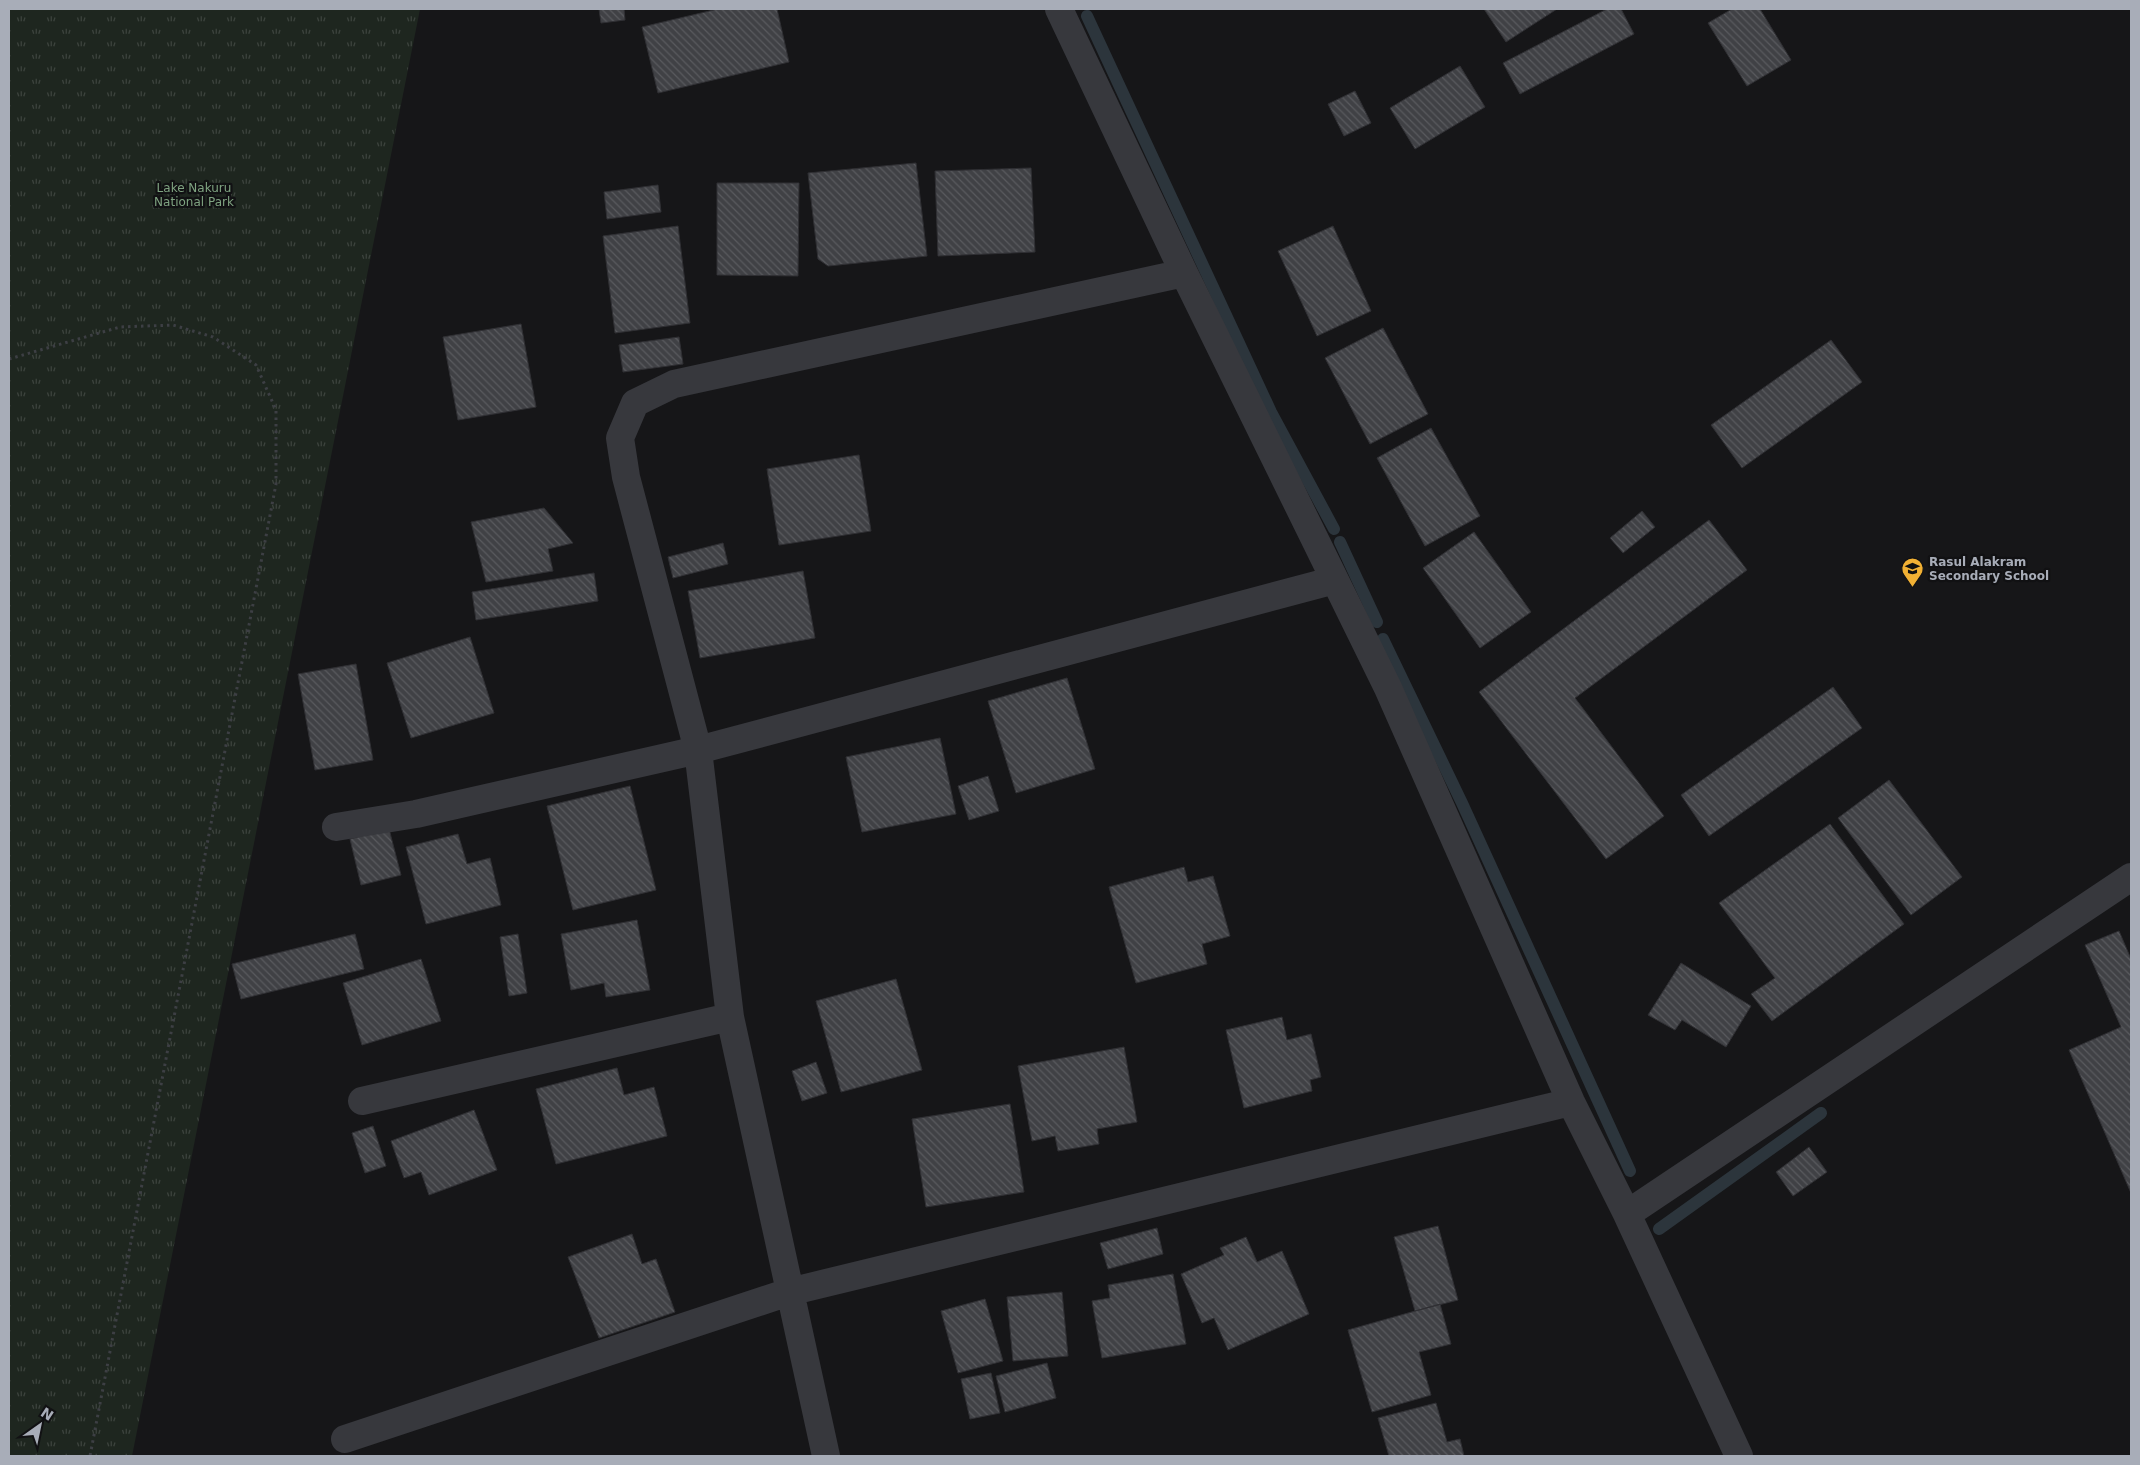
<svg xmlns="http://www.w3.org/2000/svg" width="2140" height="1465" font-family="'DejaVu Sans',sans-serif">
  <style>
    .grass { fill: url(#grass-tufts) }
    .lines { fill: none; stroke-linecap: round; stroke-linejoin: round }
    .stream { stroke: #2c353c; stroke-width: 12 }
    .building { fill: url(#building-back-hatch); stroke: #303034 }
    .path { stroke: #3d3f44; stroke-width: 3; stroke-dasharray: 2.5 4; stroke-linecap: butt }
    .minor { stroke: #37383d; stroke-width: 28 }
    .labels { text-anchor: middle; dominant-baseline: central; stroke-width: 4.5; stroke-linejoin: round; paint-order: stroke }
    .park-label { font-size: 12px; fill: #7fa381; stroke: #111113 }
    .poi-label { font-size: 12px; font-weight: bold; fill: #a8adb8; stroke: #111113; text-anchor: start }
  </style>
  <defs>
    <pattern id="grass-tufts" width="24" height="20" patternUnits="userSpaceOnUse" patternTransform="scale(1.25)"><rect width="24" height="20" fill="#1e261f"/><path d="M3 7l-1-3M5 7V3M7 7l1-3M15 17l-1-3M17 17v-4M19 17l1-3" fill="none" stroke="#3c433d"/></pattern>
    <pattern id="building-back-hatch" width="6" height="6" patternUnits="userSpaceOnUse" patternTransform="scale(1.25)"><rect width="6" height="6" fill="#404145"/><path d="M-1 5l2 2M0 0l6 6M5-1l2 2" fill="none" stroke="#595a5e"/></pattern>
  </defs>
  <rect width="100%" height="100%" fill="#161618"/>
  <path class="grass" d="M9 9H420L132 1456H9Z"/>
  <g class="lines">
    <path class="stream" d="M1087 16 1271 412 1334 529
      M1340 542 1377 622
      M1383 639 1462 803 1630 1171
      M1659 1229 1821 1113"/>
  </g>
  <path class="building" d="M599 9H624L625 20 601 23Z
    M718 9H777L789 62 658 93 642 27Z
    M1484 9H1557L1506 42Z
    M1607 9H1621L1634 34 1520 94 1503 63Z
    M1732 9H1760L1791 60 1747 86 1708 23Z
    M1460 66 1485 107 1415 149 1390 108Z
    M1355 91 1371 123 1344 136 1328 104Z
    M916 163 927 256 828 266 818 259 808 173Z
    M1031 168 1035 252 938 256 935 171Z
    M717 183H799L798 276 717 275Z
    M658 185 661 212 607 219 604 192Z
    M678 226 690 323 615 333 603 236Z
    M1333 226 1371 311 1317 336 1278 251Z
    M521 324 536 407 458 420 443 337Z
    M1383 328 1428 414 1370 444 1325 358Z
    M679 337 683 364 623 372 619 345Z
    M1831 340 1862 382 1742 468 1711 425Z
    M1431 428 1480 516 1425 546 1377 458Z
    M859 455 871 531 779 545 767 469Z
    M544 508 573 543 548 549 553 571 486 582 471 522Z
    M1642 511 1655 527 1623 553 1610 538Z
    M1709 520 1747 570 1575 698 1664 816 1606 859 1479 692Z
    M1474 532 1531 612 1480 648 1423 568Z
    M723 543 728 564 673 578 668 557Z
    M803 571 815 638 700 658 688 591Z
    M594 573 598 601 476 620 472 592Z
    M470 637 494 713 411 738 387 663Z
    M356 664 373 760 315 770 298 674Z
    M1067 678 1095 769 1016 793 988 701Z
    M1833 687 1862 728 1709 836 1681 795Z
    M940 738 956 814 862 832 846 757Z
    M988 776 999 811 969 820 958 786Z
    M1889 780 1962 877 1911 915 1838 818Z
    M630 786 656 890 573 910 547 806Z
    M1830 824 1904 924 1772 1021 1751 994 1775 978 1719 903Z
    M389 829 401 875 361 885 350 839Z
    M458 834 467 864 490 858 501 905 426 924 406 847Z
    M1184 867 1188 882 1213 876 1230 936 1202 944 1207 964 1136 983 1109 887Z
    M637 920 650 990 606 997 604 983 571 990 561 934Z
    M2119 931 2131 959V1193L2069 1050 2121 1027 2085 945Z
    M355 934 364 969 241 999 232 964Z
    M518 934 527 993 509 996 500 937Z
    M421 959 441 1021 362 1045 343 983Z
    M1681 963 1751 1006 1726 1047 1682 1020 1675 1030 1648 1015Z
    M896 979 922 1070 841 1092 816 1001Z
    M1282 1017 1287 1040 1311 1034 1321 1077 1310 1080 1312 1091 1244 1108 1226 1030Z
    M1124 1047 1137 1122 1097 1129 1099 1144 1058 1151 1055 1136 1032 1141 1018 1066Z
    M816 1062 827 1093 802 1101 792 1071Z
    M617 1068 624 1095 654 1087 667 1136 556 1164 536 1089Z
    M1010 1104 1024 1192 926 1207 912 1119Z
    M474 1110 497 1170 429 1195 421 1172 404 1178 391 1141Z
    M373 1126 386 1166 365 1173 352 1133Z
    M1809 1147 1827 1172 1793 1196 1776 1172Z
    M1438 1226 1458 1300 1415 1311 1394 1237Z
    M1157 1228 1163 1254 1108 1269 1100 1243Z
    M632 1234 642 1264 656 1259 675 1312 599 1338 568 1257Z
    M1246 1237 1257 1262 1282 1251 1309 1314 1228 1350 1214 1318 1202 1323 1181 1274 1224 1255 1220 1248Z
    M1173 1274 1186 1344 1102 1358 1092 1301 1110 1298 1108 1285Z
    M1062 1292 1068 1356 1013 1361 1007 1297Z
    M985 1299 1003 1361 958 1373 941 1311Z
    M1440 1304 1451 1344 1419 1352 1431 1395 1372 1412 1348 1330Z
    M1047 1363 1056 1398 1005 1412 996 1376Z
    M991 1373 1000 1413 970 1419 961 1379Z
    M1436 1403 1447 1442 1460 1439 1464 1456H1389L1378 1418Z"/>
  <g class="lines">
    <path class="path" d="M9 359 120 327 173 325 213 337 256 365 276 410V484L90 1456"/>
    <path class="minor" d="M1059 9 1184 273 1388 688 1571 1102 1627 1214 1739 1456
      M336 827 416 814 698 750 1335 580
      M362 1101 730 1017
      M1627 1214 2131 877
      M345 1439 789 1292 1571 1102
      M826 1456 730 1017 698 750 626 477 620 438 635 403 674 384 1184 273"/>
  </g>
  <defs>
    <symbol id="school-pin" viewBox="-11 -11 22 30"><path d="M0 17L-7.5 6A9.5 9.5 0 1 1 7.5 6Z" fill="#f2b134" stroke="#111113"/><path d="M0-5L7-2L0 1L-7-2ZM-4 1L0 2.5L4 1V4Q0 6-4 4Z" fill="#111"/></symbol>
  </defs>
  <g fill-rule="evenodd">
    <use href="#school-pin" x="1900" y="556" width="25" height="34"/>
  </g>
  <g class="labels">
    <g class="park-label">
      <text x="194" y="188">Lake Nakuru<tspan x="194" dy="14">National Park</tspan></text>
    </g>
    <g class="poi-label">
      <text x="1929" y="562">Rasul Alakram<tspan x="1929" dy="14">Secondary School</tspan></text>
    </g>
  </g>
  <rect width="2140" height="1465" fill="none" stroke="#a8adb8" stroke-width="20"/>
  <g transform="translate(40 1425) rotate(33)" stroke="#111113" stroke-width="4" paint-order="stroke">
  <path d="M0-4L9 19L0 12L-9 19Z" fill="#a8adb8"/>
  <text y="-8" font-size="14" font-weight="bold" text-anchor="middle" fill="#a8adb8">N</text>
  </g>
</svg>
